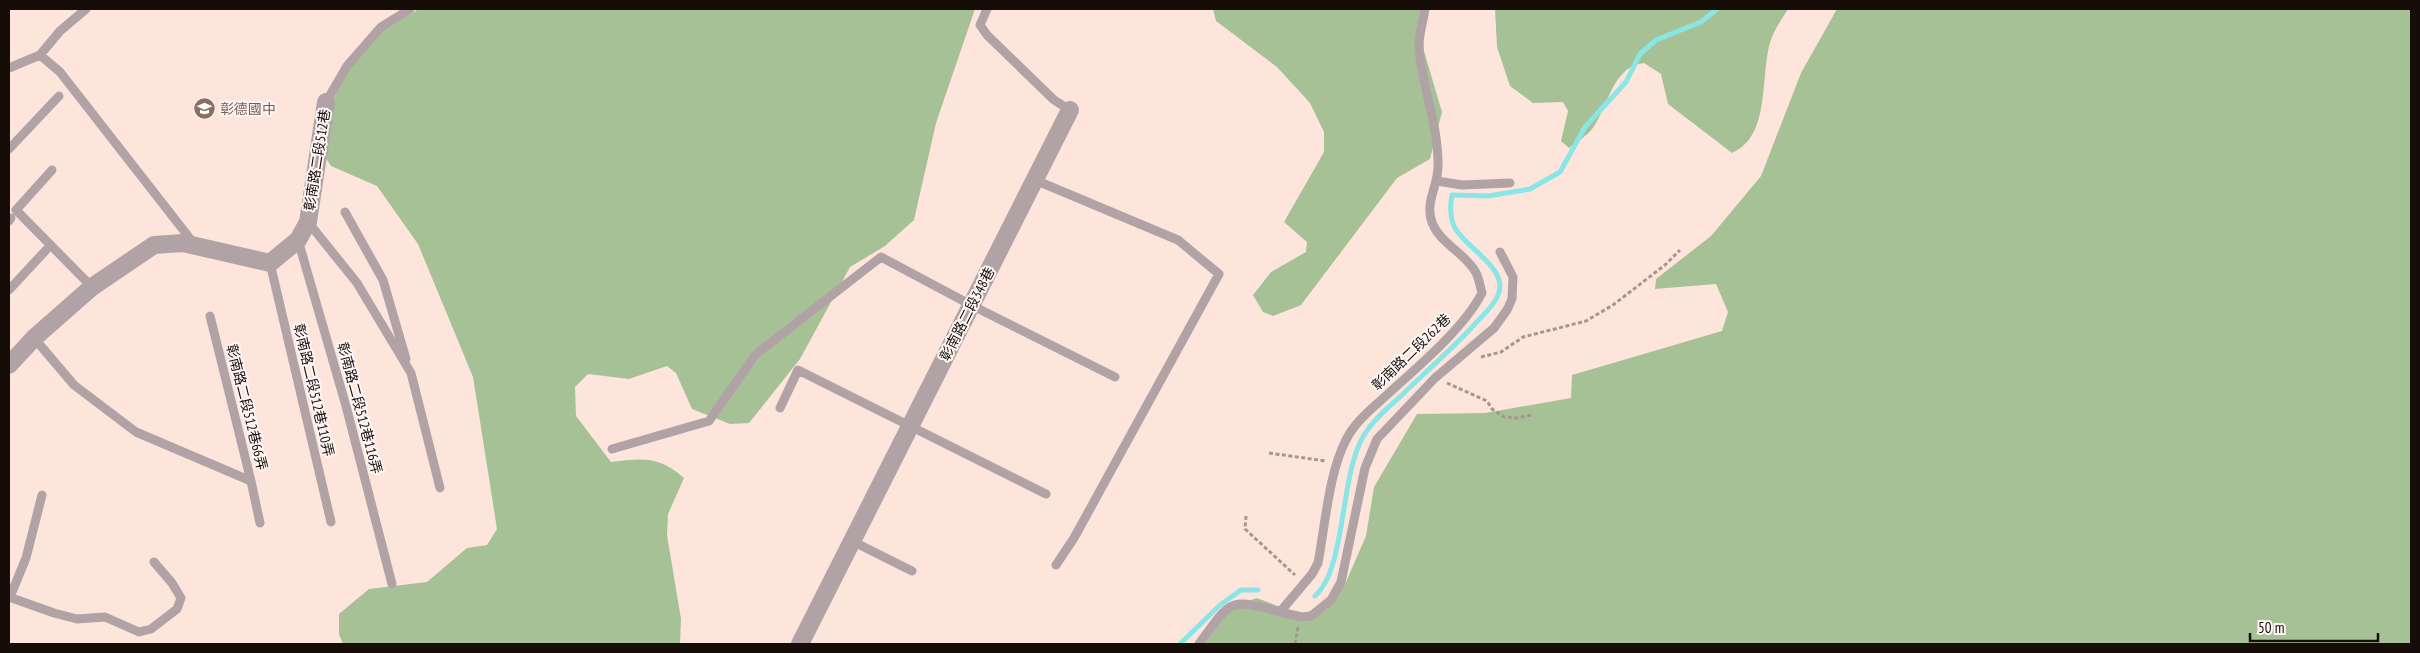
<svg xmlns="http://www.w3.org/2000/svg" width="2420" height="653" font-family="'PT Sans Narrow','Noto Sans TC',sans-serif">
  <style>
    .green { fill: #a7c197 }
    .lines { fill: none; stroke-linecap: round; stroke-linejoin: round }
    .stream { stroke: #8ae6e6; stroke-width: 5 }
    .path { stroke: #a8958e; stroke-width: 3; stroke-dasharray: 4 2.5; stroke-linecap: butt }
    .lane { stroke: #b1a3a5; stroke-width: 9 }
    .street { stroke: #b1a3a5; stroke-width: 18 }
    .labels { text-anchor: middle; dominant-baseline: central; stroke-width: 4; stroke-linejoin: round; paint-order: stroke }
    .education-label { font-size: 14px; fill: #785e54; stroke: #fdf6f4; text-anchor: start }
    .street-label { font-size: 14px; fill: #160d09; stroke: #fdf6f4 }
  </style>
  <rect width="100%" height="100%" fill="#fde5dc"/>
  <path class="green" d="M419 9H975L936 123 914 220 885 246 850 267 800 359 749 423 730 424 692 409 676 373 667 366 629 379 588 374 575 387 576 416 611 462C643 458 659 456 684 478L668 514 667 535 681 619 680 644H343L339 634V614L369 589 427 582 467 548 487 545 497 529 473 377 418 244 377 186 331 166 320 149 318 129 350 66 383 29Z
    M1213 9H1421L1424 51 1442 112 1430 159 1397 178 1301 305 1273 316 1263 312 1253 295 1271 272 1306 252 1307 242 1284 222 1324 152V132L1310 103 1277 67 1216 21Z
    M1495 9H1788C1782 19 1773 31 1770 43 1760 77 1771 136 1732 153L1668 104 1661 74 1644 63C1613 66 1608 106 1593 128 1587 136 1576 142 1569 148L1561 141 1568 111 1563 102 1533 103 1510 86 1497 47Z
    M1837 9H2411V644H1205L1221 619 1237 605 1257 598 1299 614 1312 611 1346 582 1366 536 1374 487 1417 414 1485 413 1571 398 1572 375 1722 331 1728 312 1716 284 1655 289 1656 279 1711 236 1761 176 1801 73Z"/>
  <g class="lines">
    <path class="stream" d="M1315 596C1347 567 1339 476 1364 435 1375 417 1392 405 1406 391 1429 369 1453 348 1474 325 1482 316 1494 306 1498 295 1510 268 1463 247 1454 226 1450 217 1450 204 1452 195L1488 196 1530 189 1560 172 1585 127 1626 82 1640 54 1656 40 1701 22 1717 9
      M1180 644 1220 605 1241 590H1258"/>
    <path class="path" d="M1481 357 1501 352 1523 337 1586 321 1613 305 1665 265 1680 250
      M1447 383 1487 401 1492 409 1504 417 1517 418 1531 415
      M1269 453 1326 461
      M1246 516 1245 529 1295 575
      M1295 644 1298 627"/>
    <path class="lane" d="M987 9 980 25 987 35 1054 100 1070 110
      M40 55 60 31 86 9
      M9 68 40 55 60 72 195 245
      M326 102 347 66 381 27 410 9
      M9 149 59 96
      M52 170 16 210 92 287
      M1035 180 1178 240 1219 274 1074 538 1056 565
      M1437 181 1462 185 1510 183
      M345 212 383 280 406 359
      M9 221 11 218
      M308 222 357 283 411 373 440 488
      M298 240 346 406 392 584
      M270 263 331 522
      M9 290 46 250
      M34 338 74 385 136 432 251 481 210 316
      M780 408 798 370 1046 494
      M612 449 709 421 755 355 881 257 971 305 1115 377
      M251 481 260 523
      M852 541 912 571
      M9 597 54 613 77 619 105 617 139 632 151 629 177 609 181 598 172 583 154 562
      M10 597 26 558 42 495
      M1280 612 1302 617 1311 616 1331 600 1341 582 1365 468 1377 439 1435 378 1494 328 1507 310 1512 299 1513 277 1500 252
      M1199 644C1231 601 1227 597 1280 612L1312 574 1318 563C1325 526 1329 472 1346 440 1355 421 1374 407 1389 393 1419 366 1464 328 1482 293 1480 286 1479 277 1475 271 1464 252 1437 242 1431 219 1426 201 1438 185 1438 167 1439 128 1423 89 1419 50 1418 36 1423 23 1425 9"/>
    <path class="street" d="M9 365 34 338 92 287 154 245 183 243 270 263 298 240 308 222 326 102
      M800 644 1070 110"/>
  </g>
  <defs>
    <symbol id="school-disc" viewBox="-11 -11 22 22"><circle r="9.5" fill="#8d6e63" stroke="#fdf6f4"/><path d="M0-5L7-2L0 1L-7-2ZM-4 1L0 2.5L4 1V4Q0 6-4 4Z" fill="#fff"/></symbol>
  </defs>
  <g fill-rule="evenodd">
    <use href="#school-disc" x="192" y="96" width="25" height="25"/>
  </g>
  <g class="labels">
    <g class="education-label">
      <text x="220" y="109">彰德國中</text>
    </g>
    <g class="street-label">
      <text transform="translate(317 160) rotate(-81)">彰南路二段512巷</text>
      <text transform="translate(967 314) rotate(-63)">彰南路二段348巷</text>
      <text transform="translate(1411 352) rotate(-44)">彰南路二段262巷</text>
      <text transform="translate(314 390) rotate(77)">彰南路二段512巷110弄</text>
      <text transform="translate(247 407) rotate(76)">彰南路二段512巷66弄</text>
      <text transform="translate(360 408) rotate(75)">彰南路二段512巷116弄</text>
    </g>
  </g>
  <rect width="2420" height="653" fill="none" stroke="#160d09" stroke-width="20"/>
  <path d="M2250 633v8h128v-8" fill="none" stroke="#160d09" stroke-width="2.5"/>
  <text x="2258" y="633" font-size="15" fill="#160d09" stroke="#fdf6f4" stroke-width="4" paint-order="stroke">50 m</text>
</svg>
